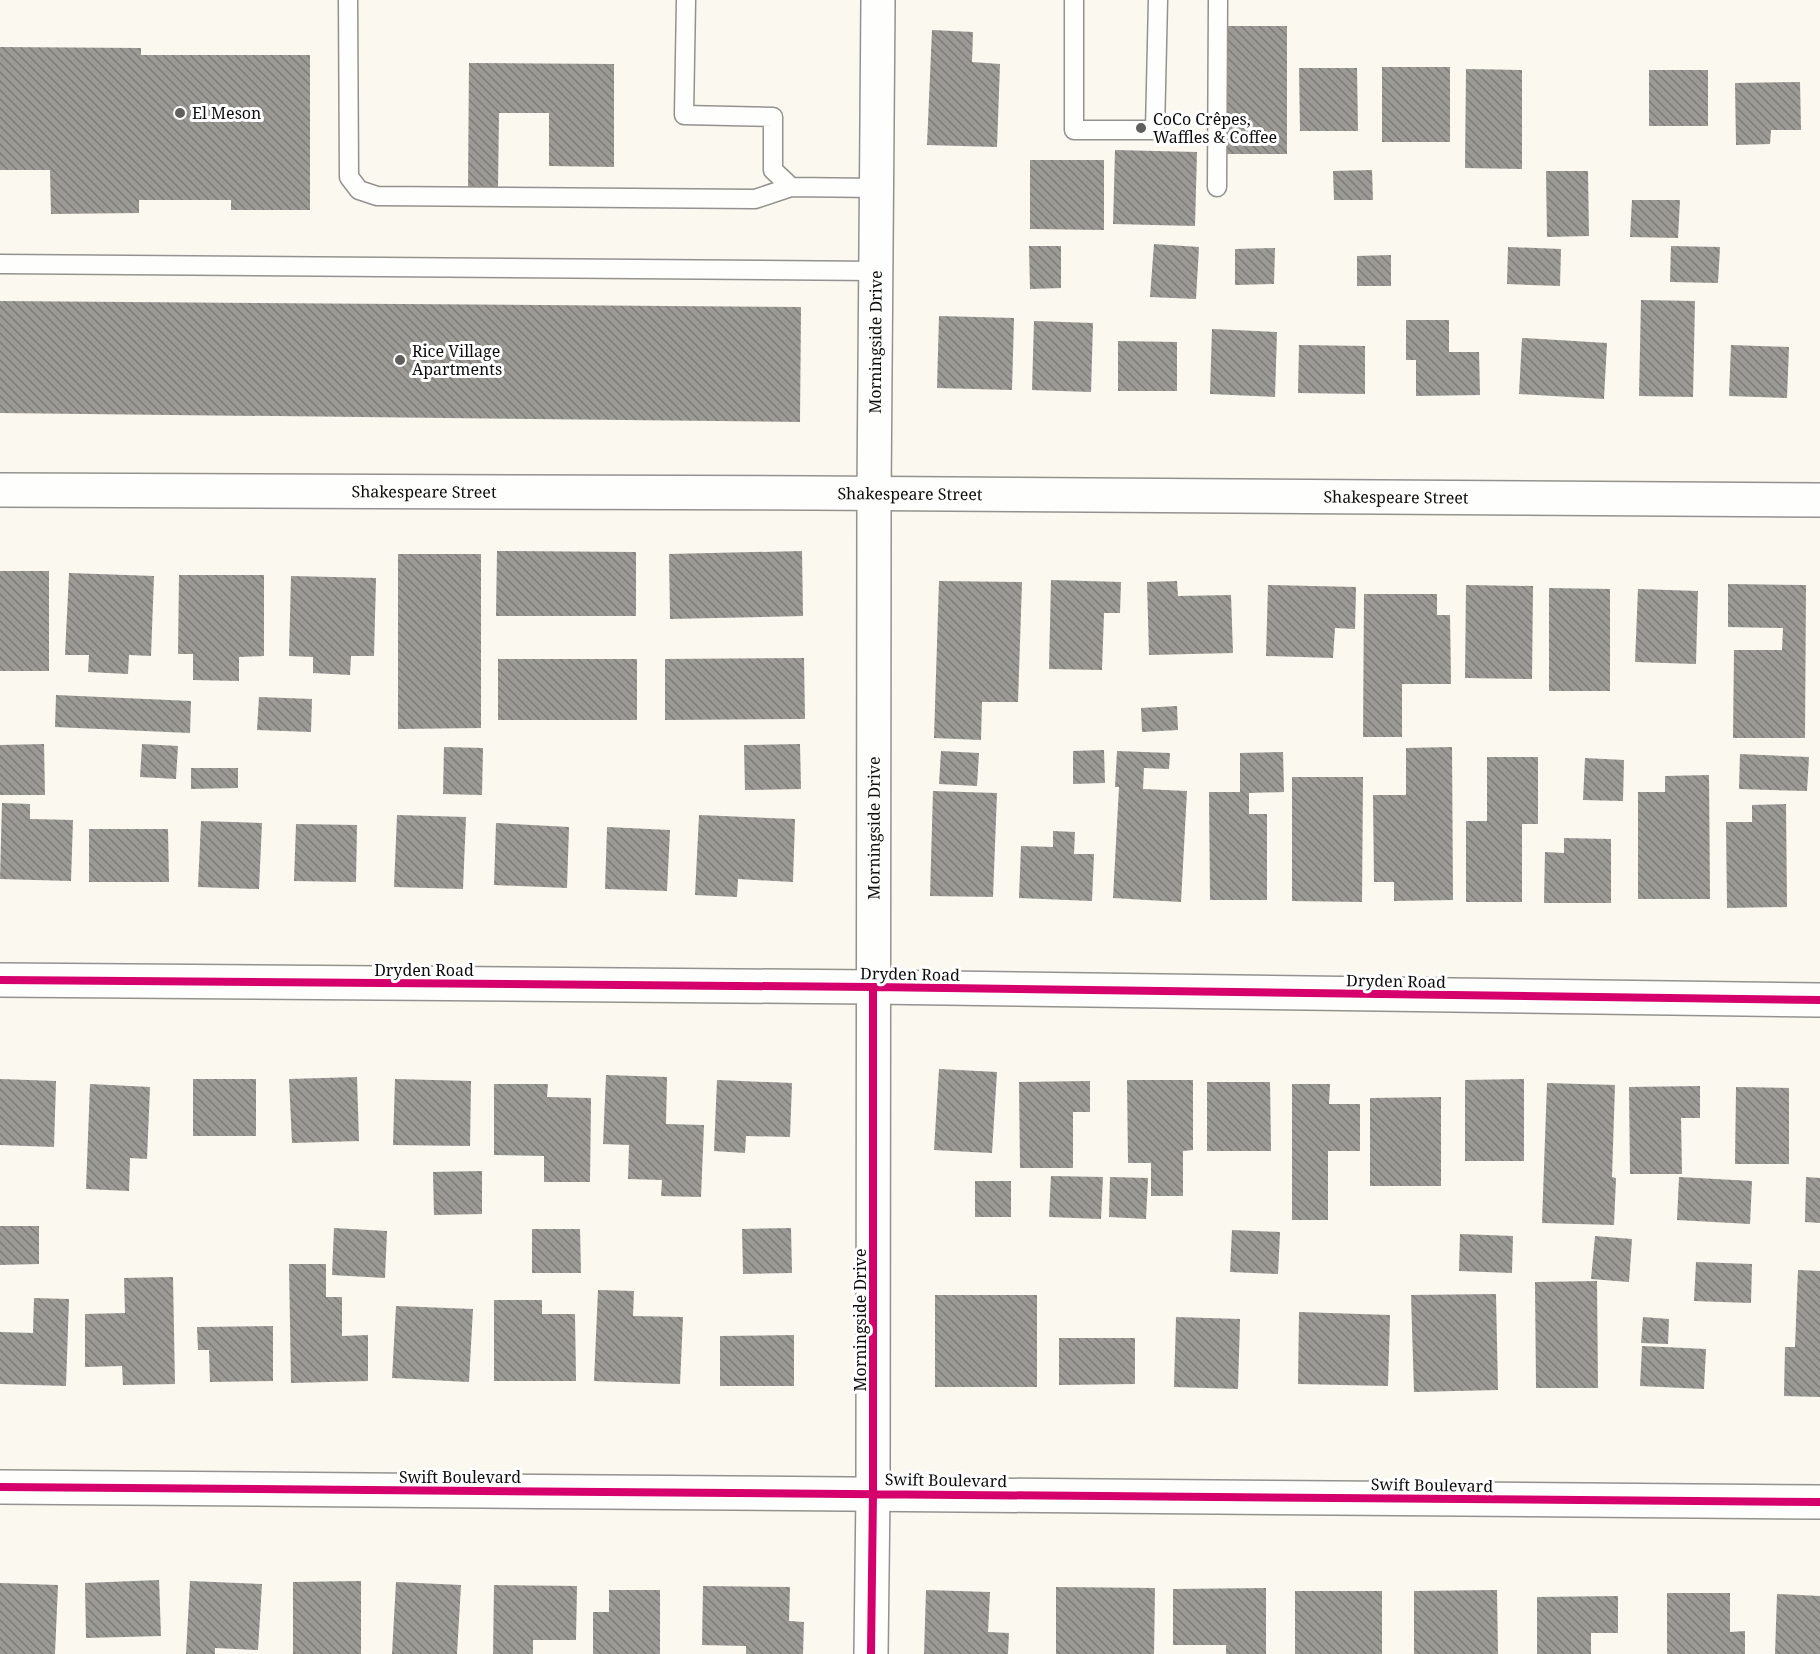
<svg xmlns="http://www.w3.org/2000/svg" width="1820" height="1654" font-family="'Noto Serif',serif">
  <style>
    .building { fill: url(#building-back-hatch) }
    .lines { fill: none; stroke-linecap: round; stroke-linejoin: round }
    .service-casing { stroke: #93928e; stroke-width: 21 }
    .minor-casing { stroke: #93928e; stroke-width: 36 }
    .service { stroke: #fefefd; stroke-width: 18 }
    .minor { stroke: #fefefd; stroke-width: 33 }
    .cycleway-casing { stroke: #fff; stroke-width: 11 }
    .cycleway { stroke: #d6006c; stroke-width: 8 }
    .poi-dot { fill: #5f5f5b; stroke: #fff; stroke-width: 2 }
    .labels { text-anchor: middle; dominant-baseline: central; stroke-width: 6; stroke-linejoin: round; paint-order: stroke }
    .poi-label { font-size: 16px; fill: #0c0c0c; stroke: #fff; text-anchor: start }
    .street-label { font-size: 16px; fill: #0c0c0c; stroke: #fff }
  </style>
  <defs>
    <pattern id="building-back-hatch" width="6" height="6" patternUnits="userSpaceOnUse" patternTransform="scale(1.5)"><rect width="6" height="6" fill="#9c9a95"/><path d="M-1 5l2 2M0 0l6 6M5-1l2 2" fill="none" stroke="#7e7c78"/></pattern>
  </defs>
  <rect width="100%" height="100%" fill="#faf8ef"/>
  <path class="building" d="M1227 26H1287V154H1227Z
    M932 30 973 32 972 62 1000 64 997 147 927 145Z
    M0 47 141 48V55H310V210H231V200H139V213L51 214 50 170H0Z
    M469 63 614 64V167L549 166V113H499L498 187H468Z
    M1382 67H1450V142H1382Z
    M1299 68H1357L1358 131H1300Z
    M1466 69 1522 70V169L1465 168Z
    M1649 70H1708V126H1649Z
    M1800 82 1801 130H1771L1770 144 1736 145 1735 83Z
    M1115 150 1197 152 1195 226 1113 224Z
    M1030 160H1104V230L1030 229Z
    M1372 170 1373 200H1334L1333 171Z
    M1546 171H1588L1589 236 1547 237Z
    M1632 200H1680L1678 238 1630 237Z
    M1154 244 1199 247 1196 299 1150 297Z
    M1029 246H1061V288L1030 289Z
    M1671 246 1720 247 1718 283 1670 282Z
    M1508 247 1561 249 1560 286 1507 284Z
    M1275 248 1274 284 1235 285V249Z
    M1391 255V286H1357V256Z
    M1641 300 1695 301 1693 397 1639 396Z
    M0 301 801 307 800 422 0 413Z
    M939 316 1014 318 1012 390 937 388Z
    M1406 320H1449V352H1479L1480 395 1416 396V360H1406Z
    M1034 321 1093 323 1091 392 1032 390Z
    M1212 329 1277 332 1275 397 1210 394Z
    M1522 338 1607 343 1604 399 1519 394Z
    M1118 341 1177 342V391H1118Z
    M1299 345 1365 346V394L1298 393Z
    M1731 345 1789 347 1787 398 1729 396Z
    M497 551 636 552V616H496Z
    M802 551 803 616 670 619 669 554Z
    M398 554H481V728L398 729Z
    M0 571H49V671H0Z
    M69 573 154 576 151 656 129 655 128 674 88 672 89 655H65Z
    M179 575H264V656L239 657V681L193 680V654H178Z
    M291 576 376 578 374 656H351L350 675 313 673V657L289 656Z
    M1051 580 1121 582 1120 613H1104L1102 670 1049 669Z
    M939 581 1022 582 1018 702H982L981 740 934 738Z
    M1177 581 1178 596 1231 595 1233 653 1149 655 1147 582Z
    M1728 584 1806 585 1805 738H1733L1734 650H1782L1783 628 1728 627Z
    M1268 585 1356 587 1355 629 1335 628 1333 658 1266 656Z
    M1466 585 1533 586 1532 679 1465 678Z
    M1549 588 1610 589V691H1549Z
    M1638 589 1698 591 1696 664 1635 662Z
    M1364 594H1437V615H1450L1451 684H1402V737H1363Z
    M804 658 805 719 665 720V659Z
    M498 659H637V720H498Z
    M56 695 191 701 190 733 55 727Z
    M259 697 312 699 311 732 257 730Z
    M1177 706 1178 730 1142 732 1141 708Z
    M44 744 45 795H0V745Z
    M142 744 178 746 176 779 140 777Z
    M800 744 801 789 745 790 744 745Z
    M444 747 483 748 482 795 443 794Z
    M1452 747 1453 900 1394 901V882H1374L1373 795H1406V748Z
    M1104 750 1105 783 1073 784V751Z
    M941 751 979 753 977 786 939 784Z
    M1117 751 1170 753 1169 769 1144 768 1143 789 1187 791 1181 902 1113 898 1119 787H1115Z
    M1283 752 1284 792 1249 793V814H1267V900H1210L1209 792H1240V753Z
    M1740 754 1809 757 1807 791 1739 789Z
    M1487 757H1538V824H1522V902H1466V821H1487Z
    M1585 758 1624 760 1623 801 1583 800Z
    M191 768H238V788L191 789Z
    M1709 775 1710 899H1638V792H1665V776Z
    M1292 777H1363L1362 902 1292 901Z
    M933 791 997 793 993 897 930 896Z
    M2 803 30 804V819L73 820 71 881 0 879Z
    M1786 804 1787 907 1727 908 1726 822H1752V805Z
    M397 815 466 817 463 889 394 887Z
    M699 815 795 819 793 882 738 879 737 897 695 895Z
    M201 821 262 823 259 889 198 887Z
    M496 823 569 827 567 888 494 885Z
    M296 824 357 825 356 882 294 881Z
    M607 827 670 830 667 891 605 889Z
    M89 829H168L169 882H89Z
    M1053 831 1075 832 1074 854H1094L1092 901 1019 898 1021 846 1053 847Z
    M1564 838 1611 839V903H1544L1545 852 1564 853Z
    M939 1069 997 1072 992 1153 934 1150Z
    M606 1075 667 1077 666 1124 704 1125 701 1197 661 1196 662 1180 628 1179 629 1145 603 1144Z
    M357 1077 359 1141 292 1143 289 1079Z
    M0 1079 56 1081 54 1147 0 1145Z
    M193 1079H256V1136H193Z
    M395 1079 471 1081 470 1146 393 1145Z
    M1524 1079V1161H1465V1080Z
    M717 1080 792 1083 790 1137 746 1136 745 1153 714 1151Z
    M1127 1080H1193V1150L1183 1151V1196H1151V1163H1128Z
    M1090 1081V1112H1073V1168H1020L1019 1082Z
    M1207 1082H1270L1271 1151H1207Z
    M1547 1083 1615 1085 1612 1177 1616 1178 1614 1225 1542 1223Z
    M90 1084 150 1087 147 1159 130 1158 129 1191 86 1189Z
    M494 1084H548L547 1097 591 1098 590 1182H544V1156L494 1155Z
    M1292 1084H1330L1329 1104H1360V1151H1328V1220H1292Z
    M1700 1086V1118H1681L1682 1174H1630L1629 1087Z
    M1736 1087 1789 1088V1164H1735Z
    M1441 1097V1186H1370V1098Z
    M482 1171V1214L434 1215 433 1172Z
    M1051 1176 1103 1177 1101 1219 1049 1217Z
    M1110 1177 1148 1178 1146 1219 1109 1217Z
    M1679 1177 1752 1181 1750 1224 1677 1220Z
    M1806 1177 1820 1178V1223L1805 1222Z
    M975 1181H1011V1217H975Z
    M0 1226H39V1264L0 1265Z
    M334 1228 387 1231 385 1278 332 1275Z
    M791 1228 792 1273 743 1274 742 1229Z
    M532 1229H580L581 1273H532Z
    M1232 1230 1280 1232 1278 1274 1230 1272Z
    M1460 1234 1513 1236 1512 1273 1459 1271Z
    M1595 1236 1632 1239 1629 1282 1591 1279Z
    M1696 1262 1752 1264 1751 1303 1694 1301Z
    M289 1264H326V1297H342V1336L368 1335V1381L291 1383Z
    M1798 1270 1820 1271V1397L1784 1396 1785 1347H1795Z
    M173 1277 175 1384 123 1385 122 1366 85 1367V1314L125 1313 124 1278Z
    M1597 1281 1598 1388H1536L1535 1282Z
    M598 1290 634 1291 633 1316 683 1317 680 1384 594 1381Z
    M1496 1294 1498 1390 1414 1392 1411 1295Z
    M935 1295H1037V1387H935Z
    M34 1298 69 1299 66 1386 0 1384V1332L33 1333Z
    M494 1300H542V1314H575L576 1381H494Z
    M396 1306 473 1309 469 1382 392 1378Z
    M1299 1312 1390 1315 1388 1386 1298 1384Z
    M1176 1317 1240 1319 1238 1389 1174 1387Z
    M1643 1317 1669 1319 1668 1344 1641 1343Z
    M273 1326V1381L210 1382 209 1350H198L197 1327Z
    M794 1335V1386H720V1336Z
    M1059 1338H1135V1384L1059 1385Z
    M1642 1346 1706 1349 1704 1389 1640 1386Z
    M159 1580 161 1636 86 1638 85 1583Z
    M190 1581 262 1584 258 1650 215 1648V1654H186Z
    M361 1581V1654H293V1582Z
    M396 1582 461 1585 457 1654H392Z
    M0 1583 58 1585 55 1654H0Z
    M494 1585 577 1586 576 1640H533V1654H493Z
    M703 1586 790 1587 789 1621 804 1622 803 1654H746V1646L702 1645Z
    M1056 1587 1155 1588 1154 1654H1056Z
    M1266 1588V1654H1226V1645H1173V1589Z
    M609 1590H660V1654H593V1612H609Z
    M926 1590 990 1592 988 1632 1009 1633 1008 1654H924Z
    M1497 1590 1498 1654H1414V1591Z
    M1295 1591H1382V1654H1295Z
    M1667 1593H1730V1632L1745 1631V1654H1667Z
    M1777 1594 1820 1596V1654H1775Z
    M1618 1596V1633H1591V1654H1537V1597Z"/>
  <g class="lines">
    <defs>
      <path id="service" d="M348 0 349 177 359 190 377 196 755 199 791 187 876 188
        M686 0 684 115 773 117V170L791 187
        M1074 0V130H1155L1158 0
        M1217 187 1218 0
        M0 264 875 271"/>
      <g id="minor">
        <path id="s1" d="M0 490 812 493 1820 500"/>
        <path d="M0 980 873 987 1820 1000"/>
        <path d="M0 1487 1820 1502"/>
        <path id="s2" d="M871 1654 873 1493 874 493 878 0"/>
      </g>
    </defs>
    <use href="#service" class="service-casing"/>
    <use href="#minor" class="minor-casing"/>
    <use href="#service" class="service"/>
    <use href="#minor" class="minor"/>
    <defs>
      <path id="cycleway" d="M0 980 873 987 1820 1000
        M0 1487 1820 1502
        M871 1654 873 1493V987"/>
    </defs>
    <use href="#cycleway" class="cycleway-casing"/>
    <use href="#cycleway" class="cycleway"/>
  </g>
  <g class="poi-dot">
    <circle cx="180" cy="113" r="6"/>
    <circle cx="1141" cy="128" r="6"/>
    <circle cx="400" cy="360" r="6"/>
  </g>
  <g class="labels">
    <g class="poi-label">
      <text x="192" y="113">El Meson</text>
      <text x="1153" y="119">CoCo Crêpes,<tspan x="1153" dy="18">Waffles &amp; Coffee</tspan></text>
      <text x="412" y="351">Rice Village<tspan x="412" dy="18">Apartments</tspan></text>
    </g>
    <g class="street-label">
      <text stroke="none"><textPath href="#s2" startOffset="1312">Morningside Drive</textPath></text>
      <text stroke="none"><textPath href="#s1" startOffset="424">Shakespeare Street</textPath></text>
      <text stroke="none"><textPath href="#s1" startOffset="910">Shakespeare Street</textPath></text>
      <text stroke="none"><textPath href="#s1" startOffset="1396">Shakespeare Street</textPath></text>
      <text stroke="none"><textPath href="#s2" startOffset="826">Morningside Drive</textPath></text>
      <text x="424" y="970">Dryden Road</text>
      <text transform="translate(910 974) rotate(1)">Dryden Road</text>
      <text transform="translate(1396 981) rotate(1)">Dryden Road</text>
      <text transform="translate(860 1320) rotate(-90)">Morningside Drive</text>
      <text x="460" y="1477">Swift Boulevard</text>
      <text transform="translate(946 1480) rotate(1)">Swift Boulevard</text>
      <text transform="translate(1432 1485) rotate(1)">Swift Boulevard</text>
    </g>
  </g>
</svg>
